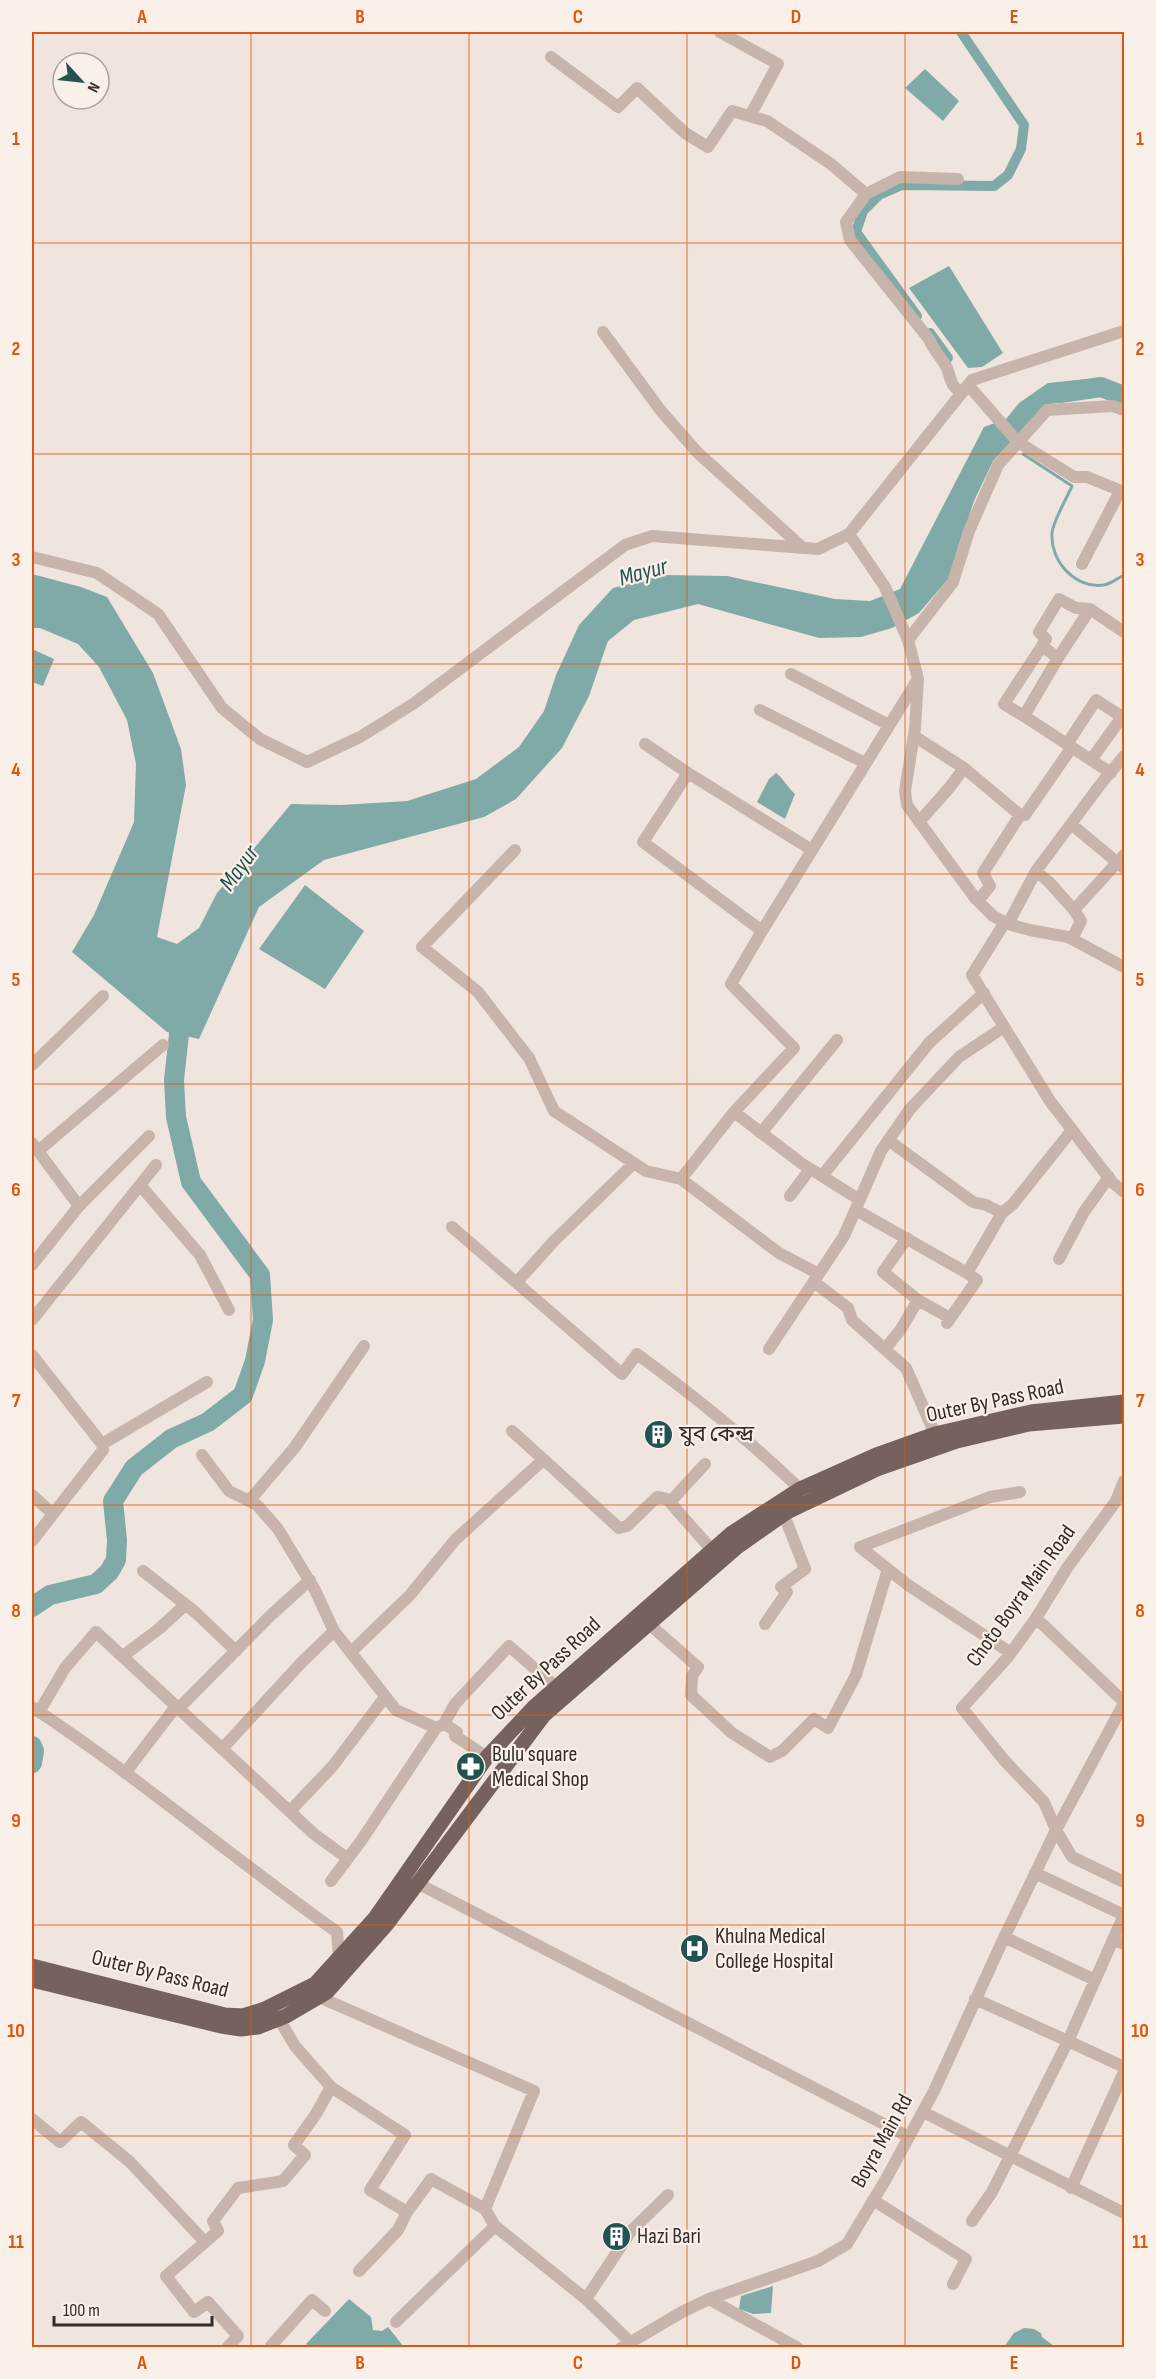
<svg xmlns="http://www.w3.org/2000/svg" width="1156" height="2379" font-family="'Sofia Sans Condensed','Noto Sans Bengali',sans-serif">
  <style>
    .water { fill: #7faaa7 }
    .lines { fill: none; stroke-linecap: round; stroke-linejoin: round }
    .stream { stroke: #7faaa7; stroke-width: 3 }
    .canal { stroke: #7faaa7; stroke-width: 10 }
    .river { stroke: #7faaa7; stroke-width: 20 }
    .minor { stroke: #c7b4aa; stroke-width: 12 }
    .primary { stroke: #76625c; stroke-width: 15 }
    .grid { fill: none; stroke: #df570d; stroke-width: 1.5; stroke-opacity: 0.55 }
    .labels { text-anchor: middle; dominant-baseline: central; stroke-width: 4.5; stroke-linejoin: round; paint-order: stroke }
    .street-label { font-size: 22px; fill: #352c29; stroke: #f8f0e9 }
    .poi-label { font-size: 22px; fill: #352c29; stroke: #f8f0e9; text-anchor: start }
    .water-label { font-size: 24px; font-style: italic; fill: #235351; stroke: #f8f0e9 }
    .neatline { fill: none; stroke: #df570d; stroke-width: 2 }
    .grid-label { font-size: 20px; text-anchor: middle; font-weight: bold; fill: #df570d }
  </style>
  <rect width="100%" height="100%" fill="#f0e5de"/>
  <path class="water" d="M925 69 959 101 943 121 905 88Z
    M949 266 1003 353 982 367 968 368 909 288Z
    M1087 379 1084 398 1045 405 993 461 974 501 949 578 919 613 892 628 861 637 819 638 698 604 634 620 608 641 589 696 562 748 516 799 484 817 324 860 259 907 199 1039 167 1032 72 952 94 915 134 822 136 764 127 720 99 667 78 644 40 628H32V574L81 587 107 597 153 673 181 749 186 785 157 937 177 944 199 928 217 893 291 804 341 805 407 801 476 779 519 747 544 711 556 675 579 625 613 588 664 575 727 576 835 599 870 601 900 589 984 427 1006 419 1019 403 1048 383Z
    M32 649 54 659 43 686 32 682Z
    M776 773C784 779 787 787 795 794L785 819 757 802 769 779Z
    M305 885 364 931 325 989 259 949Z
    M773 2286 771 2313 753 2314 739 2309 741 2296Z
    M349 2299 371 2317 373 2330 382 2331 388 2327 404 2347 310 2348 306 2344Z
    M1024 2328 1034 2329 1041 2333 1042 2337 1055 2347H1004L1014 2333Z"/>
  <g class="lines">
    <path class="stream" d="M1023 454 1072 486C1067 498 1053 521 1052 533 1050 561 1075 589 1104 585 1111 584 1118 578 1124 575"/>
    <path class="canal" d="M917 316 856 232 863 211 879 195 902 185 994 186 1008 175 1021 149 1024 125 961 32
      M930 333 948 358"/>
    <path class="river" d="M1060 393 1101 387 1124 396
      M32 1607 50 1595 96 1584 109 1572 116 1560 117 1540 113 1501 134 1468 171 1439 208 1422 243 1395 255 1361 263 1320 260 1275 191 1182 176 1117 174 1080 182 1007
      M32 1746 34 1751 32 1763"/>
    <path class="minor" d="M720 32 778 64 750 116
      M551 57 618 107 637 88 685 133 708 147 732 111 767 121 831 164 866 194
      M958 179 900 177 866 194 846 222 850 240 929 339C933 350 942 358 947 368 952 381 949 383 961 393
      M603 332 661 411 698 453 803 548
      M968 385 1018 442 1074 477H1087L1124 492
      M849 534 885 587 908 640 953 582 969 531 998 465 1047 410 1113 406 1124 410
      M32 557 97 573 158 614 222 708 260 739 307 762 360 737 413 704 625 545 652 536 818 549 849 534 972 380 1124 331
      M1082 564 1120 491
      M908 640 918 679 915 728 905 791 907 805 975 898 993 916 1008 924 1030 930 1068 937 1124 967
      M1058 658 1090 609
      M791 674 889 725
      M760 710 865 763
      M1024 716 1004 704 1042 646
      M914 736 964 768 950 787 919 822
      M645 744 688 773
      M1067 744 1096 700 1124 718
      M1091 760 1124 714
      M964 768 1020 815 983 873 990 886 978 901
      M1111 773 1024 716 1058 658 1042 646 1046 639 1039 632 1059 599 1076 608 1090 609 1124 632
      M1020 815H1025L1072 747
      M1071 824 1124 868
      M515 850 422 947 478 992 529 1058 554 1111 646 1171 681 1179
      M812 850 688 773 643 842 762 931 918 679
      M1036 871 1049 882 1074 910
      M1005 922 972 975 1050 1101 1112 1182 1124 1192
      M1008 924 1036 871 1100 785 1124 756
      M762 931 731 984 794 1048 734 1112 681 1179 779 1253 819 1274
      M1072 939 1081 921 1074 910 1124 855
      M32 1065 103 996
      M734 1112 801 1163 860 1200
      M761 1133 837 1040
      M888 1140 973 1202 986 1205 1002 1213
      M32 1143 79 1206 32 1265
      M38 1151 163 1045
      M822 1176 929 1043 984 993
      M140 1185 200 1255 229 1310
      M790 1196 810 1169
      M79 1206 149 1136
      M856 1210 967 1273 1002 1213 1013 1204 1072 1130
      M452 1227 622 1374 637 1354C694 1396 749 1440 800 1489
      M907 1238 883 1272 918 1300
      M1059 1259 1084 1212 1109 1177
      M517 1282 554 1241 634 1163
      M814 1282 848 1308 852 1320 906 1368 935 1434
      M32 1320 156 1165
      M947 1323 977 1280 967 1273
      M769 1349 844 1236 881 1151 910 1109 959 1057 1004 1027
      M885 1349 901 1329 918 1300 950 1318
      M32 1355 102 1444 103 1450 32 1541
      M512 1431 619 1528 627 1526 657 1497 667 1499 712 1550
      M102 1444 207 1382
      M202 1455 229 1491 257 1505 278 1529 315 1590 334 1631 396 1710 436 1728 444 1724 457 1732 455 1736 487 1757
      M1124 1481 1116 1501 1067 1568 1036 1618 1008 1657 962 1708 1004 1760 1044 1802 1056 1830 1072 1857 1124 1882
      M32 1495 53 1514
      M249 1501 295 1447 364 1346
      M670 1502 705 1464
      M143 1571 195 1612 236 1651
      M1036 1618 1124 1702
      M649 1624 698 1667 692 1676 691 1695 732 1733 770 1757 782 1751 814 1719 828 1728 856 1675 888 1569
      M765 1624 787 1592 781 1587 805 1569 784 1515
      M351 1652 410 1595 455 1540 543 1460
      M1011 1653 908 1585 860 1547 990 1497 1020 1492
      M123 1656 160 1628 185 1605
      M32 1707C137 1776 234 1859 337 1932L339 1958
      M39 1712 65 1668 96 1632 314 1834 347 1858
      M444 1724 455 1704 509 1646 556 1687
      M222 1749 301 1663 334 1631
      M125 1773 174 1709 179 1708 271 1615 310 1580
      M290 1811 332 1767 385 1697
      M331 1881 361 1841 436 1728
      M417 1883 909 2137
      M1004 1937 1095 1980
      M1113 1939 1124 1944
      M319 1997 534 2091 485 2209
      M975 1999 1068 2041 1124 1915 1035 1873
      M279 2019 295 2046 331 2087 405 2135 370 2190 407 2212 431 2179 485 2209 495 2226 586 2299 629 2341
      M923 2112 1124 2213
      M32 2119 60 2142 81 2122 130 2162 205 2242
      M1071 2188 1124 2072
      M873 2200 966 2259 953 2284
      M972 2221 992 2192 1068 2041 1124 2067
      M359 2271 398 2230 407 2212
      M586 2299 631 2231 668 2195
      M709 2299 798 2348
      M396 2322 495 2226
      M227 2348 238 2336 208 2302 194 2312 166 2276 218 2231 213 2221 238 2188 283 2181 305 2155 294 2145 316 2114 331 2087
      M273 2348 271 2346 312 2300 325 2311
      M621 2348 682 2312 709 2299 818 2261 847 2244 886 2179 934 2091 1002 1942 1056 1830 1124 1703"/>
    <path class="primary" d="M32 1966 225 2015 243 2016 265 2009 315 1984 375 1918 487 1757 534 1707 732 1533 800 1489 876 1455 935 1434 1031 1412 1124 1402
      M32 1980 221 2026 241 2029 258 2027 286 2016 327 1992 387 1924 544 1715 737 1547 787 1512 877 1469 957 1441 1029 1424 1124 1416"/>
  </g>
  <path class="grid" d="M251 32V2348M469 32V2348M687 32V2348M905 32V2348M32 243H1124M32 454H1124M32 664H1124M32 874H1124M32 1084H1124M32 1295H1124M32 1505H1124M32 1715H1124M32 1925H1124M32 2136H1124"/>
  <defs>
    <symbol id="building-disc" viewBox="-11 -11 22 22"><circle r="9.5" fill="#235351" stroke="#f8f0e9"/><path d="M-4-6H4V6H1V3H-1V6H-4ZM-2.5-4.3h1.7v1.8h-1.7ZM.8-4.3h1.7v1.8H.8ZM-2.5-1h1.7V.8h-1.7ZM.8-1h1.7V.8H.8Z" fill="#fff"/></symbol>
    <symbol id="pharmacy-disc" viewBox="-11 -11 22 22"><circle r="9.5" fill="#235351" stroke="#f8f0e9"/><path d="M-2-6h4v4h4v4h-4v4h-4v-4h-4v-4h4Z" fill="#fff"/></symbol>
    <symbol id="hospital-disc" viewBox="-11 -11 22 22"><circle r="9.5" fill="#235351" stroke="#f8f0e9"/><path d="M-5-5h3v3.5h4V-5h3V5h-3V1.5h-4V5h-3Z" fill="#fff"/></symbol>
  </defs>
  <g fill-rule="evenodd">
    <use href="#building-disc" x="642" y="1418" width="33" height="33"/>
    <use href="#pharmacy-disc" x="454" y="1750" width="33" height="33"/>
    <use href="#hospital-disc" x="678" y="1932" width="33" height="33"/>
    <use href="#building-disc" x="600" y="2220" width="33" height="33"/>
  </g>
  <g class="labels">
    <g class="street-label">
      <text transform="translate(995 1401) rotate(-12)">Outer By Pass Road</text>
      <text transform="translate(1021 1596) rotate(-54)">Choto Boyra Main Road</text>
      <text transform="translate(546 1669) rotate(-43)">Outer By Pass Road</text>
      <text transform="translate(160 1974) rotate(14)">Outer By Pass Road</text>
      <text transform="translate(882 2141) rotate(-61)">Boyra Main Rd</text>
    </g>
    <g class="poi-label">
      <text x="679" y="1434">যুব কেন্দ্র</text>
      <text x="492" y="1754">Bulu square<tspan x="492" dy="25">Medical Shop</tspan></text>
      <text x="715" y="1936">Khulna Medical<tspan x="715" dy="25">College Hospital</tspan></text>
      <text x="637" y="2236">Hazi Bari</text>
    </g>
    <g class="water-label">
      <text transform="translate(643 572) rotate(-15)">Mayur</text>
      <text transform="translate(239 868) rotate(-54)">Mayur</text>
    </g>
  </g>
  <rect width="1156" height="2379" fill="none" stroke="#f8f0e9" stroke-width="66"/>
  <g transform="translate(81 81) rotate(117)"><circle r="28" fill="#f8f0e9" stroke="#aaa29c" stroke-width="1.5"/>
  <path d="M0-4.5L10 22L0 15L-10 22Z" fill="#235351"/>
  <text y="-9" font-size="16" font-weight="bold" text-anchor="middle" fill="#352c29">N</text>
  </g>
  <path d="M54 2316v9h158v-9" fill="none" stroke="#352c29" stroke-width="3"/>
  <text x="63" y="2316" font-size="18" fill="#352c29" stroke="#f8f0e9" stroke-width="4.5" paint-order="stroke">100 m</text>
  <rect x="33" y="33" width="1090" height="2313" class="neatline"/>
  <g class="grid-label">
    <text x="142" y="23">A</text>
    <text x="360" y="23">B</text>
    <text x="578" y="23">C</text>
    <text x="796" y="23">D</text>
    <text x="1014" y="23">E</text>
    <text x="16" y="145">1</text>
    <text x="1140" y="145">1</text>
    <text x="16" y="355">2</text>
    <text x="1140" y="355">2</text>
    <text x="16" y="566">3</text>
    <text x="1140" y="566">3</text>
    <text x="16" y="776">4</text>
    <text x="1140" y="776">4</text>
    <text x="16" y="986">5</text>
    <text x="1140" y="986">5</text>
    <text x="16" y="1196">6</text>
    <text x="1140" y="1196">6</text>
    <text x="16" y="1407">7</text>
    <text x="1140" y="1407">7</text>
    <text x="16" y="1617">8</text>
    <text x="1140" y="1617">8</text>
    <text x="16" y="1827">9</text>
    <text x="1140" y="1827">9</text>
    <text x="16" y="2037">10</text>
    <text x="1140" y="2037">10</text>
    <text x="16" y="2248">11</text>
    <text x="1140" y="2248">11</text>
    <text x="142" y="2369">A</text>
    <text x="360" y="2369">B</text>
    <text x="578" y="2369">C</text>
    <text x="796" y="2369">D</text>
    <text x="1014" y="2369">E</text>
  </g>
</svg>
